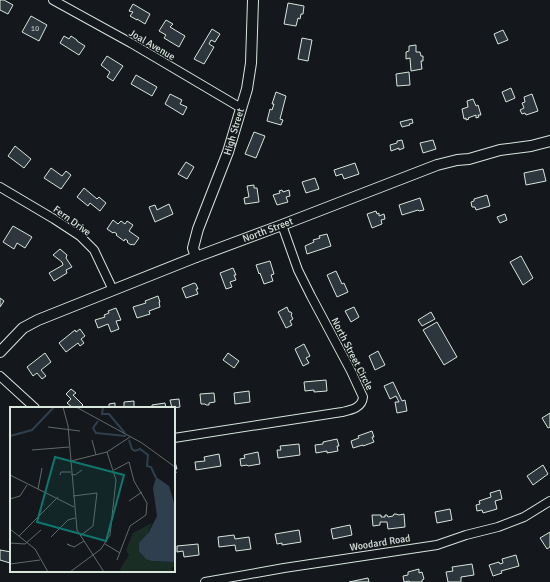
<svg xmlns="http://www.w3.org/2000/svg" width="550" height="582" font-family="Signika,sans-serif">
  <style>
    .building { fill: #2c363c; stroke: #d8e6dc }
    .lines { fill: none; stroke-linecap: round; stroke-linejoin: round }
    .minor-casing { stroke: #d8e6dc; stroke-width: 10 }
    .tertiary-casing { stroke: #d8e6dc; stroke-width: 12 }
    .minor { stroke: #14181c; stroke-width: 8 }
    .tertiary { stroke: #14181c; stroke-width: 10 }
    .labels { text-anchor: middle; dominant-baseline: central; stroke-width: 3; stroke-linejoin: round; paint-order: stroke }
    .number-label { font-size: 8px; fill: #adbab4 }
    .street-label { font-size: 10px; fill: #d8e6dc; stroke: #14181c }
    .inset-river { fill: none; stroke: #2f3f4d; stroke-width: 2 }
    .inset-road { fill: none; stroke: #626a69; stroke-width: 1 }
    .view { fill: #0f766e; fill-opacity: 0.15; stroke: #0f766e; stroke-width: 2 }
    .inset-edge { fill: none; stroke: #d8e6dc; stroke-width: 2 }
  </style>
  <rect width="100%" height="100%" fill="#14181c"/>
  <path class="building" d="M0 0H4L13 5 8 14 0 10Z
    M288 3 304 6 303 14H301L300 19 298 18 296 26 284 24Z
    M133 4 150 14 145 24 137 19V20L130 16 133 12 129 11Z
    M31 16 47 25 39 41 22 32Z
    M166 20 173 24 170 27 185 36 179 47 164 38 166 35 159 31Z
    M212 29 220 34 215 42 211 40 209 44 214 47 204 64 194 59Z
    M503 30 508 40 498 44 494 34Z
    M64 36 69 39 71 36 77 40V41L85 46 79 55 60 43Z
    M302 38 312 40 308 61 298 59Z
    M416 45V52H420L421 56H423V61H421L422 69 411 71 410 58 406 59V52L409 51V46Z
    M107 56 123 66 113 81 107 77 110 72 101 65Z
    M409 72 410 85 397 86 396 74Z
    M136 75 157 87 152 96 131 84Z
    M511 88 515 98 506 102 502 92Z
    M276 92 286 96 280 119 283 120 281 125 267 121 270 109 272 110 274 104H272Z
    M170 94 182 100 180 104 187 107 183 115 165 104Z
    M532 94 538 111 526 115 525 113 522 114 520 110 524 108 522 103 525 102 524 97Z
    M473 99 476 106 478 105 481 115H478L479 117 476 118V115L468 118 469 119 466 120V118L464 119 462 109 468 107 467 101Z
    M412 119 413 123 409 124 410 125 402 127 400 122Z
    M254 132 265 136 256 158 245 154Z
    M402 140 404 148 399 150V148L391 151 390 145 397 143V141Z
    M433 140 436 149 423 153 420 143Z
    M15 146 31 159 24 168 8 156Z
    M186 162 194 167 187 179 178 174Z
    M355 163 359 174 344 179 342 174 336 176 334 170Z
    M51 168 62 176 66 171 71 175 61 189 44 178Z
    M543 169 546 181 526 185 524 173Z
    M315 178 319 189 306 193 302 182Z
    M254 185V188H257L259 202 245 204 244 198 249 197 247 186Z
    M84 188 97 199 99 197 106 203 100 211 90 203 88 206 77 197Z
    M282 190 283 192 289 190 290 196 286 197 288 202 277 205 273 195 280 193 279 191Z
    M487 195 490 206 476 210 475 207H472L471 202 474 201V199Z
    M420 198 424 210 419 211 418 210 402 215 399 205Z
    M169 204 173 214 155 222 149 207 155 205 157 210Z
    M376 211 377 214 379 213V216L384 214 385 219 381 220 382 224 372 228 367 214Z
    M505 214 507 220 500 223 497 217Z
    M113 220 118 224 121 221 125 224 127 221 133 225 129 231 139 238 134 245 132 244 131 245 127 242 128 241 125 239 124 241 116 235 117 234 114 232 113 233 107 229Z
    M13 226 32 237 25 248 17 243 14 249 3 242Z
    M327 234 331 246 307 254 305 246 314 242 313 240 320 238 319 236Z
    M60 249 67 255 66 258 72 267 66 270 67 273 54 281 49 273 63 265 62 262 53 255Z
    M521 256 533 278 523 285 510 262Z
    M270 261 274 274 271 275 273 281 264 284 260 273 259 274 256 265Z
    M233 268 236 275H234L236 280 230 282 232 287 226 289 220 273Z
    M336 271 342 284 344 283 348 292 337 297 327 275Z
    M194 283 196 284 198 289H196L198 294 186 298 182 288Z
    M158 296 160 302H159L160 307 149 311 150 314 137 318 133 307 146 303 145 301Z
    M0 298 4 301 0 307Z
    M287 307 289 312H291L292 314 291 315 293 319 290 321 292 325 286 328 278 312Z
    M354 307 359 317 351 322 345 311Z
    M116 308 121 320 116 321 119 329 111 332 108 324 98 328 95 320 105 317 104 315 109 313 108 311Z
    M431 312 435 319 422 326 418 320Z
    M437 322 457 357 444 365 423 330Z
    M80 329 85 336 81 339 84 343 80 346 78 343 66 352 59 343 75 330 76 332Z
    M304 344 310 356 306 358 309 363 303 366 295 349Z
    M378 351 385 365 375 370 369 356Z
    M45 353 51 362 41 370 46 376 42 379 37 373 33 376 27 367Z
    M228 353 239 361 234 368 223 360Z
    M326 380 327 391 314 392V390L305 391 304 382Z
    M393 382 402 401 405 400 407 411 397 413 395 402H399L396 396 390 399 384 386Z
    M71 389 76 393 73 395 83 405 81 407 82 408H73L67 403 71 399 66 394Z
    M249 391 250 402 235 404 234 393Z
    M214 393 215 402 209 403V405H206L205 404H201L200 394Z
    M179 399 180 407 172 408 170 400Z
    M134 401V408H124V402Z
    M115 403V408H109V404Z
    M165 403 166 408H152V405Z
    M550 413V427L548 428 542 418Z
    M372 431 374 437H372L374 442 363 446V445L353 448 351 441 359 438 358 436Z
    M337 439 339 446H337L338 451 327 453V451L316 453 315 445 323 444V442Z
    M299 444 300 455 278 458 277 450H281L280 446Z
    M258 452 260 464 248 466 247 465 241 466 240 459 245 458 244 455Z
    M219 454 221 466 196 470 195 462 205 461 204 457Z
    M174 462H175L177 469H175L176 473 174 474Z
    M543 465 548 474 533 485 527 476Z
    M500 490 502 499 495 501 497 509 483 513 482 510 477 511 476 505 480 504 479 501 491 497 490 493Z
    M450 509 452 520 437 523 435 512Z
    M394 514H396L399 515 404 514 405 527 388 529 387 522H380V525L373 526 372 515H381V517H385V515H387L388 517 393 516Z
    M350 525 352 535 333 539 331 529Z
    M299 530 301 542 282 545V543L277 544 275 534Z
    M550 532V547L547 549 540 538Z
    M234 535 235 539 249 537 251 549 236 551 235 545 219 547 218 537Z
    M198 544 199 555 184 557 183 551 177 552V546Z
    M0 550 11 552 10 563 0 560Z
    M516 555 519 566 501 571 502 573 493 576 489 565 499 562 500 564 503 563 502 559Z
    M472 564 474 575 461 577V582H448L446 572 453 571 452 567Z
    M419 569V573L422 572 424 579 422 580V582H410L409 581 404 582 403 576 408 575V572Z
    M368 578 369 582H349Z"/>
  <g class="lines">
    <defs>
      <path id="minor" d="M53 0 131 43 241 108
        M0 187 54 219 80 236 94 250 113 290
        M0 376 35 408
        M174 438 342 412C351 410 362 408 363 397L351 371 311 296 298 270 282 225
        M205 582 284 568 437 545 466 535 498 527 524 517 550 501"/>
      <g id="tertiary">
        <path id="s1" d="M196 257 193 248 198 229 228 152 247 89 251 63 253 0"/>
        <path id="s2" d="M0 352 23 328 38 320 196 257 282 225 437 165 457 160 469 159 500 150 531 146 550 141"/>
      </g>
    </defs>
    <use href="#minor" class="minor-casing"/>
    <use href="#tertiary" class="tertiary-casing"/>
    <use href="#minor" class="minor"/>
    <use href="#tertiary" class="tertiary"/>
  </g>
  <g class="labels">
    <g class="number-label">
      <text x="35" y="28">10</text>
    </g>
    <g class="street-label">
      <text transform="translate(152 45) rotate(30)">Joal Avenue</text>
      <text stroke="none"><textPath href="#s1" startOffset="133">High Street</textPath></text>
      <text transform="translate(72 221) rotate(36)">Fern Drive</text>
      <text stroke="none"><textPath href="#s2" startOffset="297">North Street</textPath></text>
      <text transform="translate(352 354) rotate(63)">North Street Circle</text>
      <text transform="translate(380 543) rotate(-9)">Woodard Road</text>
    </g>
  </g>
  <g transform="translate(10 407)">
    <rect width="165" height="165" fill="#14181c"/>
    <path d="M142 116 137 128 142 154 165 155V159L161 161 163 165H112L110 162 119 148 116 143 123 126Z" fill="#1a2d24"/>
    <path d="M146 70 159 79 165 99V155L142 154 136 152 129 144V136L139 125 147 109 143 81Z" fill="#2f3f4d"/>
    <path class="inset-river" d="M93 0 92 7H99L115 26M88 14 83 21 86 26 116 29M0 29 22 23 44 0M119 33 122 42 125 44 130 42 138 48 137 59 141 60 146 71"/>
    <path class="inset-road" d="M53 0 58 19 67 123 94 165M66 0 132 36 165 60M38 20 70 24M82 33 86 48M22 43 59 40M61 54 97 45 120 30M104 63 119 55 124 74 137 96 136 108 120 119 107 153M61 67 65 68 72 63M0 68 64 100M50 68 51 65H61M28 82 32 61M63 89 87 86 83 119 70 129M0 92 10 89 17 78M119 94 132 85M0 122 25 142 38 165M9 129 48 90M41 130 58 113 65 111M0 136 15 137 31 123M95 137 110 146M61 139 57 137 64 140 74 134M0 157 30 153M60 165 91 142 100 128 106 73 97 45"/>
    <path class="view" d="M45 50 114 68 96 134 27 115Z"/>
    <rect width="165" height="165" class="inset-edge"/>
  </g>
</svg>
